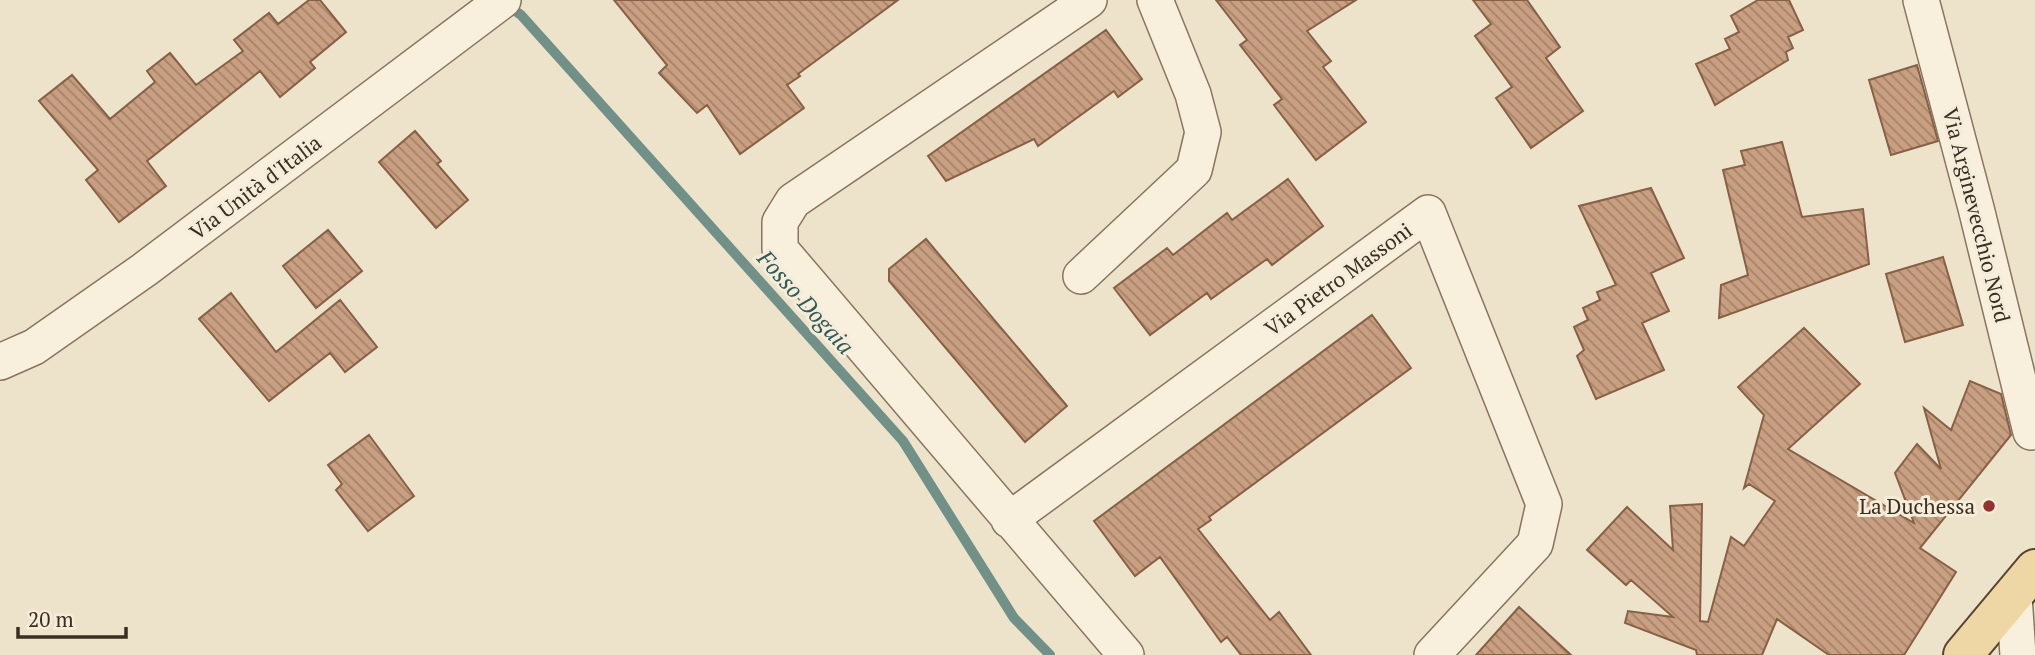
<svg xmlns="http://www.w3.org/2000/svg" width="2035" height="655" font-family="'PT Serif',serif">
  <style>
    .lines { fill: none; stroke-linecap: round; stroke-linejoin: round }
    .stream { stroke: #719088; stroke-width: 10 }
    .building { fill: url(#building-back-hatch); stroke: #876045; stroke-width: 2 }
    .street-casing { stroke: #89755f; stroke-width: 38 }
    .primary-casing { stroke: #584432; stroke-width: 42 }
    .street { stroke: #f8f0dd; stroke-width: 35 }
    .primary { stroke: #eed7a4; stroke-width: 38 }
    .poi-dot { fill: #963132; stroke: #f5edd9; stroke-width: 2.5 }
    .labels { text-anchor: middle; dominant-baseline: central; stroke-width: 6; stroke-linejoin: round; paint-order: stroke }
    .street-label { font-size: 21px; fill: #3a2e21; stroke: #f5edd9 }
    .poi-label { font-size: 21px; fill: #3a2e21; stroke: #f5edd9; text-anchor: end }
    .water-label { font-size: 23px; font-style: italic; fill: #315957; stroke: #f5edd9 }
  </style>
  <defs>
    <pattern id="building-back-hatch" width="6" height="6" patternUnits="userSpaceOnUse" patternTransform="scale(1.75)"><rect width="6" height="6" fill="#c99f81"/><path d="M-1 5l2 2M0 0l6 6M5-1l2 2" fill="none" stroke="#a48269"/></pattern>
  </defs>
  <rect width="100%" height="100%" fill="#ede3ca"/>
  <g class="lines">
    <path class="stream" d="M506 4 521 15 903 441 1014 618 1050 655"/>
  </g>
  <path class="building" d="M309 0H320L346 32 310 62 315 68 280 97 260 71 147 161 166 186 119 222 86 180 98 170 39 101 72 75 110 119 155 82 147 71 170 53 196 85 243 51 234 40 269 13 278 24Z
    M614 0H898L798 74 800 76 787 85 804 108 740 154 707 105 697 113 659 73 667 65Z
    M1216 0H1356L1307 31 1331 61 1323 67 1366 122 1316 160 1274 105 1282 99 1240 45 1247 40Z
    M1473 0H1527L1560 47 1546 58 1583 111 1531 148 1496 98 1512 87 1475 36 1491 24Z
    M1758 0H1789L1803 30 1788 37 1793 48 1786 52 1788 60 1715 105 1696 64 1730 49 1725 39 1739 32 1731 16Z
    M1106 30 1142 79 1118 97 1114 91 1038 146 1034 139 946 181 928 156Z
    M1917 65 1938 141 1891 155 1869 80Z
    M415 131 441 161 437 164 468 200 436 228 379 162Z
    M1782 142 1802 217 1863 209 1869 264 1719 318 1721 285 1748 275 1723 170 1745 165 1741 151Z
    M1288 179 1323 226 1272 265 1267 259 1211 299 1207 293 1150 335 1114 288 1167 248 1173 255 1227 213 1232 220Z
    M1651 188 1684 258 1651 273 1669 311 1642 323 1664 370 1596 399 1577 356 1584 350 1574 327 1588 320 1583 308 1600 300 1597 292 1616 285 1579 206Z
    M328 230 362 271 316 308 283 266Z
    M926 239 1067 406 1025 442 889 281V269Z
    M1943 257 1963 325 1905 342 1886 274Z
    M231 293 276 352 340 300 377 347 345 372 330 353 269 401 199 319Z
    M1372 315 1411 368 1209 517 1211 520 1198 529 1270 620 1279 612 1311 655H1241L1227 637 1221 642 1160 557 1135 576 1094 521Z
    M1804 328 1860 384 1788 449 1914 523 1895 473 1917 444 1941 469 1924 408 1951 430 1970 381 2001 394 2011 435 1920 548 1956 572 1904 655H1829L1777 619 1762 655H1697L1696 650 1625 623 1628 611 1673 617 1631 580 1626 585 1587 550 1627 507 1673 550 1670 506 1702 504 1700 621 1708 622 1731 537 1744 546 1775 501 1749 484 1744 488 1764 415 1738 387Z
    M369 435 414 496 368 531 336 490 342 484 328 465Z
    M1519 607 1571 655H1476Z"/>
  <g class="lines">
    <defs>
      <path id="street" d="M1089 0 793 201 780 222V249L1126 655
        M1921 0 1976 208 2031 432
        M1081 276 1194 170 1203 132 1193 94 1155 0
        M0 362 34 347 144 270 503 0
        M1009 520 1428 213 1544 504 1535 544 1432 655
        M2014 596 2018 655"/>
      <path id="primary" d="M1963 655 2035 569"/>
    </defs>
    <use href="#street" class="street-casing"/>
    <use href="#primary" class="primary-casing"/>
    <use href="#street" class="street"/>
    <use href="#primary" class="primary"/>
  </g>
  <circle class="poi-dot" cx="1989" cy="506" r="7"/>
  <g class="labels">
    <g class="street-label">
      <text transform="translate(255 187) rotate(-37)">Via Unità d'Italia</text>
      <text transform="translate(1977 215) rotate(76)">Via Arginevecchio Nord</text>
      <text transform="translate(1338 279) rotate(-36)">Via Pietro Massoni</text>
    </g>
    <g class="poi-label">
      <text x="1975" y="506">La Duchessa</text>
    </g>
    <g class="water-label">
      <text transform="translate(806 302) rotate(48)">Fosso Dogaia</text>
    </g>
  </g>
  <path d="M18 627v10h108v-10" fill="none" stroke="#3a2e21" stroke-width="3.5"/>
  <text x="28" y="627" font-size="21" fill="#3a2e21" stroke="#f5edd9" stroke-width="5" paint-order="stroke">20 m</text>
</svg>
